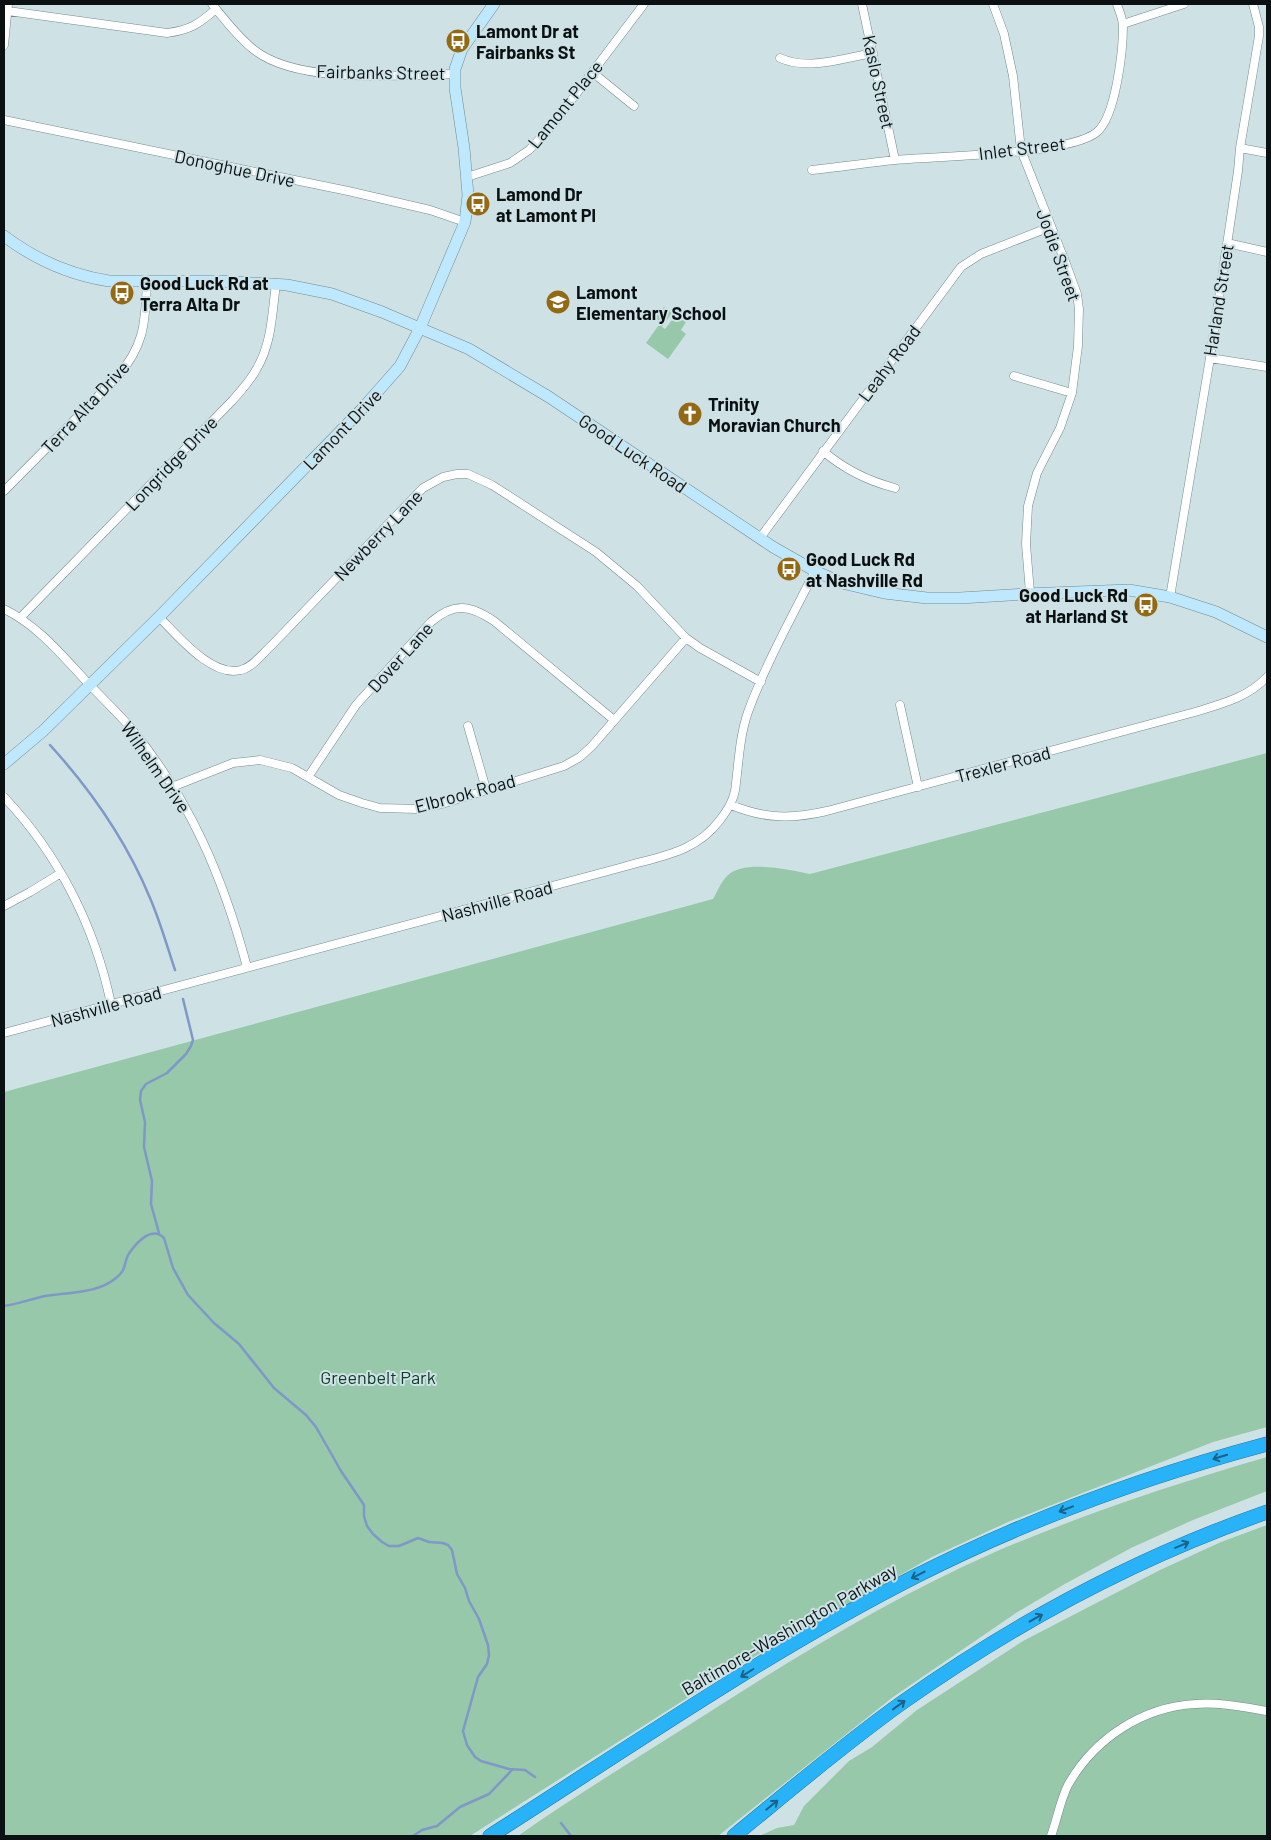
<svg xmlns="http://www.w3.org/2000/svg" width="1271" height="1840" font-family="Barlow,sans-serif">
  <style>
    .green { fill: #96c8a9 }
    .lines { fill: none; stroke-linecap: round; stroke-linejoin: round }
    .stream { stroke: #7f98c8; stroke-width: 2.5 }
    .street-casing { stroke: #76898c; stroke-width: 9 }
    .secondary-casing { stroke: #76898c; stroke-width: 12 }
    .highway-casing { stroke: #1e7aa8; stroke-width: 15 }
    .street { stroke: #fff; stroke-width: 8 }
    .secondary { stroke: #bee8fd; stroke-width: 11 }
    .highway { stroke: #28b3f8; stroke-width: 14 }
    .oneway { stroke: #1a6286 }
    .labels { text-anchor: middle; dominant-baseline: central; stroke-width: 4; stroke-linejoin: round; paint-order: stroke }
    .poi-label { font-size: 18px; font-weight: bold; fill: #0b1113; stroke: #cee2e6; text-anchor: start }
    .street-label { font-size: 18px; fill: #0b1113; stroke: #cee2e6 }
    .park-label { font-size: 18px; fill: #0d3b25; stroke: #cee2e6 }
  </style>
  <rect width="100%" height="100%" fill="#cee2e6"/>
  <path class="green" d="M664 307 672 313 662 327 665 329 676 315 686 322 681 330 686 334 668 359 646 343 661 322 651 315 655 309 660 312Z
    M1267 753V1427L1213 1442 1008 1522 932 1557 736 1667 470 1836H4V1092L713 899C717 892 721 882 727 876 744 859 789 870 810 874Z
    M1267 1457V1491L1193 1520 1131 1548 1063 1585 1016 1613 893 1697 718 1836H518C573 1797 631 1762 689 1725 787 1662 888 1599 995 1552 1084 1514 1174 1484 1267 1457Z
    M1267 1525V1836H759L777 1828 794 1825 804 1806 849 1761 872 1747 917 1710 1023 1641 1160 1570 1221 1542Z"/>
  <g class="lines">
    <path class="stream" d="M50 745C91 790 126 840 150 898 160 921 167 946 175 970
      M159 1233 151 1204 152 1181 144 1147 145 1122 140 1100 141 1091 146 1084 167 1073 186 1054 191 1046 193 1040 183 999
      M4 1306C18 1304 31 1299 45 1296 68 1292 97 1294 116 1278 128 1269 123 1261 130 1252 138 1241 152 1226 164 1238L173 1268 188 1295 214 1323 239 1344 274 1388 306 1415 316 1427 341 1471 364 1505V1516L367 1526 373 1534 382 1542 389 1546H399L418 1538 429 1542 443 1543 448 1545 452 1550 457 1574 465 1588 469 1601 479 1619 488 1645 489 1655 487 1664 478 1677 463 1731 467 1745 475 1757 481 1761 509 1769 525 1770 535 1777
      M561 1823 571 1836
      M413 1836 422 1830 437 1826 460 1807 489 1794 513 1769"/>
    <defs>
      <path id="street" d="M212 4C224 19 238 37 253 49 297 85 400 75 455 74
        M862 4 895 160
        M993 4 1004 34 1013 76 1021 150 1066 264 1077 294 1079 309 1078 346 1072 393 1060 428 1037 473 1028 506 1026 544 1030 593
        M8 11 167 33C190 30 199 24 216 9
        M1123 24 1184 4
        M4 45 8 4
        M780 58C809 71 844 58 873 53
        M592 72 634 106
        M4 120 348 191 430 210 465 222
        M1240 148 1267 153
        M812 170C840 167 867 163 895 160 937 156 1070 155 1097 132 1116 116 1123 50 1123 26 1123 19 1119 11 1117 4
        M467 177 510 163 529 150 551 127 644 4
        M1227 243 1267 252
        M1210 358 1267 367
        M1014 376 1072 393
        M823 451C845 470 868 481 895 488
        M4 491 117 377C145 345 145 323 147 282
        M760 538 961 267 981 254 1050 227
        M1170 597 1210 358 1238 171 1240 148 1259 36V27L1253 4
        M4 609C37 625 61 654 86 681 100 696 116 711 130 727 190 799 223 877 247 967
        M21 617 232 401C241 391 250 381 256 370 272 344 272 313 276 284
        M159 617C177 635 212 678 241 670 253 667 262 654 271 646L423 488 443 477 457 474H468L492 485 596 552 637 586 686 638 700 648 761 682
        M900 705 918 787
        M468 726 486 789
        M308 777 356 705 431 622C454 602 470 605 494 621L614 720
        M172 787 233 763 260 760 292 768 339 795 362 803 380 808 417 809 442 804 564 766 580 757 592 746 686 638
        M4 797C59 855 95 927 111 1004
        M731 805C765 819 792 819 827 811L1195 712C1221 704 1247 698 1267 677
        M4 906 30 892 61 873
        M4 1033 623 867C661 856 695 853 720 820 729 808 735 798 736 783 739 758 740 735 748 712 766 663 792 617 815 571
        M1051 1836C1057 1820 1060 1801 1068 1785 1094 1739 1142 1707 1195 1704 1219 1702 1243 1707 1267 1711"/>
      <path id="secondary" d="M4 236C36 260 70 275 109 281H219L287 285 332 294 382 312 469 349 549 397 773 547 815 571 842 583 884 593 927 598H960L1025 594 1129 590 1170 597 1216 612 1267 637
        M4 764 43 731 159 617 363 408 400 366 420 328 465 222 468 195 464 148 455 88V69L462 49 494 4"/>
      <path id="highway" d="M490 1836C630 1747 770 1650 918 1575 1029 1519 1147 1476 1267 1444
        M734 1836C789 1791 844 1744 903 1702 1015 1623 1138 1557 1267 1512"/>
    </defs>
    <use href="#street" class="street-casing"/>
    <use href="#secondary" class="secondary-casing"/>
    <use href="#highway" class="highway-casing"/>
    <use href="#street" class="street"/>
    <use href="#secondary" class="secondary"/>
    <use href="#highway" class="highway"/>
  </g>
  <defs><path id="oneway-shaft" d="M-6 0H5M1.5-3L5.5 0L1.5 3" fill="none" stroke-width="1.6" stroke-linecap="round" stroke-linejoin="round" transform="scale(1.25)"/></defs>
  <g class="oneway">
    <use href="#oneway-shaft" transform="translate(1220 1457) rotate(163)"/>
    <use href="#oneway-shaft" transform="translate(1066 1509) rotate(159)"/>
    <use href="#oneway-shaft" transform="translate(1182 1545) rotate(-23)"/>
    <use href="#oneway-shaft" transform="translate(918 1575) rotate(153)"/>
    <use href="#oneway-shaft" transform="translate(1036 1618) rotate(-29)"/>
    <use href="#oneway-shaft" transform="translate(747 1673) rotate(148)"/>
    <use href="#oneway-shaft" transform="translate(899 1705) rotate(-36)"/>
    <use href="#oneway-shaft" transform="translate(772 1805) rotate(-39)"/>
  </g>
  <defs>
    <symbol id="bus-disc" viewBox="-11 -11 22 22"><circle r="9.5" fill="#946914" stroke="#cee2e6"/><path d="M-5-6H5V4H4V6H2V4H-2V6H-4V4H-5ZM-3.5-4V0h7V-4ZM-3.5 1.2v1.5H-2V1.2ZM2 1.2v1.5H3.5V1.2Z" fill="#fff"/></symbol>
    <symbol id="school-disc" viewBox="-11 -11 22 22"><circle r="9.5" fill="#946914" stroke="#cee2e6"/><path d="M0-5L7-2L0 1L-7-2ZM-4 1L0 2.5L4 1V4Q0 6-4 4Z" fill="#fff"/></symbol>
    <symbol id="church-disc" viewBox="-11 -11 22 22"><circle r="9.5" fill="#946914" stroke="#cee2e6"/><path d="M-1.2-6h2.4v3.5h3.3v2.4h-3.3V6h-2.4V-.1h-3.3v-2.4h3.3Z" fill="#fff"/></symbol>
  </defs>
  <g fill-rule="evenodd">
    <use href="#bus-disc" x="444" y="27" width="28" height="28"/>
    <use href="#bus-disc" x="464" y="190" width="28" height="28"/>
    <use href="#bus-disc" x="108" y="279" width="28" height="28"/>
    <use href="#school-disc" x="544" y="288" width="28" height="28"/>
    <use href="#church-disc" x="676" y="400" width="28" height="28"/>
    <use href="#bus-disc" x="775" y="555" width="28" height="28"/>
    <use href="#bus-disc" x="1132" y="591" width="28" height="28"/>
  </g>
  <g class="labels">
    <g class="poi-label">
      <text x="476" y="31">Lamont Dr at<tspan x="476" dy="21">Fairbanks St</tspan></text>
      <text x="496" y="194">Lamond Dr<tspan x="496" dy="21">at Lamont Pl</tspan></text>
      <text x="140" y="283">Good Luck Rd at<tspan x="140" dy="21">Terra Alta Dr</tspan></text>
      <text x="576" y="292">Lamont<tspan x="576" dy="21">Elementary School</tspan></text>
      <text x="708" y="404">Trinity<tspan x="708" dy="21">Moravian Church</tspan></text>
      <text x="806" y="559">Good Luck Rd<tspan x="806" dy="21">at Nashville Rd</tspan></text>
      <text x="1128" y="595" text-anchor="end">Good Luck Rd<tspan x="1128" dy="21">at Harland St</tspan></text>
    </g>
    <g class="street-label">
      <text transform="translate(381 72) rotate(1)">Fairbanks Street</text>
      <text transform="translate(879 82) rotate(78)">Kaslo Street</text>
      <text transform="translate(565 104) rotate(-51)">Lamont Place</text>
      <text transform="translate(1022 148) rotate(-7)">Inlet Street</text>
      <text transform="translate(235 168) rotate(12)">Donoghue Drive</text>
      <text transform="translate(1059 255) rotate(70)">Jodie Street</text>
      <text transform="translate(1218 300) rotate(-81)">Harland Street</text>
      <text transform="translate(889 363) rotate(-53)">Leahy Road</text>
      <text transform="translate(85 407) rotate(-47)">Terra Alta Drive</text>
      <text transform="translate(342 429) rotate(-46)">Lamont Drive</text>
      <text transform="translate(633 453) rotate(34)">Good Luck Road</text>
      <text transform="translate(171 463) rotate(-46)">Longridge Drive</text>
      <text transform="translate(378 535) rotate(-46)">Newberry Lane</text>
      <text transform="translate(400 657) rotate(-48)">Dover Lane</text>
      <text transform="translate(1003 764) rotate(-15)">Trexler Road</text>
      <text transform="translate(156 767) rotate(55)">Wilhelm Drive</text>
      <text transform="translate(465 793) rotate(-15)">Elbrook Road</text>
      <text transform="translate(497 901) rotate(-15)">Nashville Road</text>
      <text transform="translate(106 1006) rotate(-15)">Nashville Road</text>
      <text transform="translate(789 1629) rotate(-30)">Baltimore-Washington Parkway</text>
    </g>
    <g class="park-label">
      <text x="378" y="1377">Greenbelt Park</text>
    </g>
  </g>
  <rect width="1271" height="1840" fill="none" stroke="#0b1113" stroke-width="10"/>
</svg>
